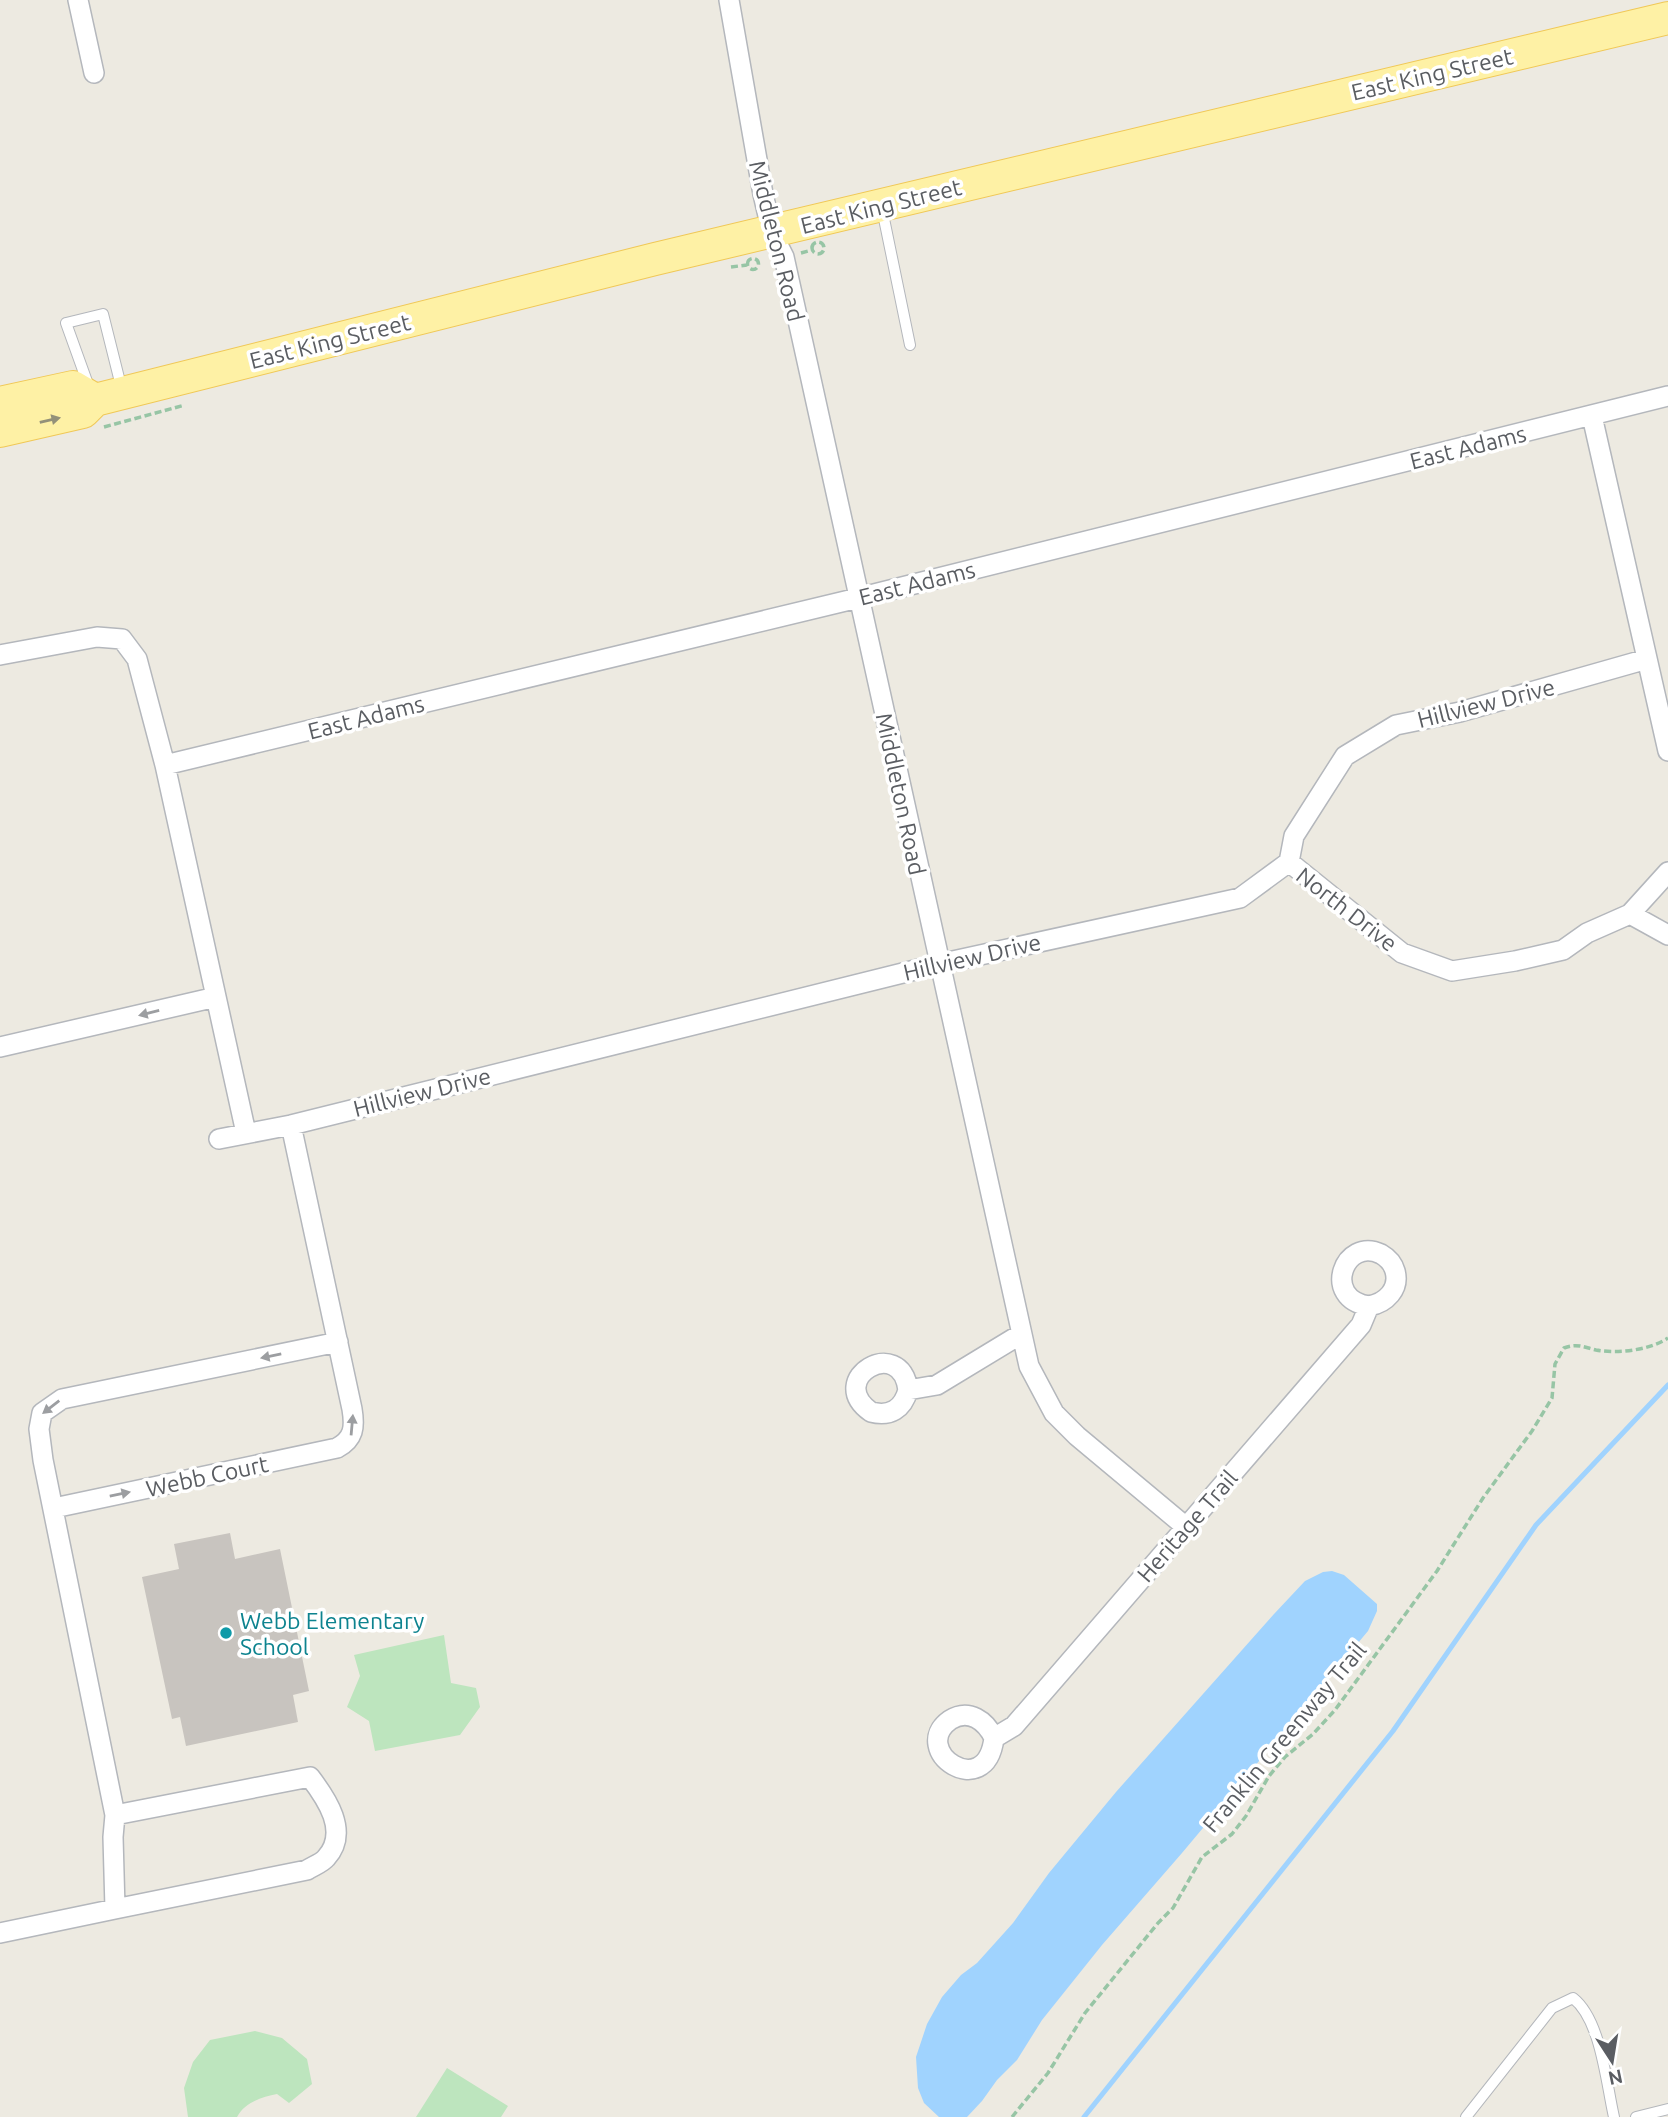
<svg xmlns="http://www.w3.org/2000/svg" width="1668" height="2117" font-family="Ubuntu,sans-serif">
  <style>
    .green { fill: #bde5be }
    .water { fill: #a0d3fe }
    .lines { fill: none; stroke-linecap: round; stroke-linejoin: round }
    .stream { stroke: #a0d3fe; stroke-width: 5 }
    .building { fill: #c8c4bf }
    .service-casing { stroke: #b4b7bc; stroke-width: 12 }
    .minor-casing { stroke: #b4b7bc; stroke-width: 22 }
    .primary-casing { stroke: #f0c857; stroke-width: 34 }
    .path { stroke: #97c5a5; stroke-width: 3.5; stroke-dasharray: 7 3.5; stroke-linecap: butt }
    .service { stroke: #fff; stroke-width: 10 }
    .minor { stroke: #fff; stroke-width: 19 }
    .primary { stroke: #fef1a5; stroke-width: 32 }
    .oneway { fill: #939179 }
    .oneway2 { fill: #9c9ea1 }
    .culture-dot { fill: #0f9aa8; stroke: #fff; stroke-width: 2.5 }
    .labels { text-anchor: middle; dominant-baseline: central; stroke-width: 7; stroke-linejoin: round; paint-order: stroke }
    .street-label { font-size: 23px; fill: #5a5d62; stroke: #fff }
    .culture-label { font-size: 23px; fill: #0d838f; stroke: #fff; text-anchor: start }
  </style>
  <rect width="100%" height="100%" fill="#edeae1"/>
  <path class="green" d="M444 1635 451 1683 476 1688 480 1707 460 1735 375 1751 369 1721 347 1707 360 1676 354 1655Z
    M255 2031 282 2038 307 2059 312 2084 289 2103 277 2094C262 2097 245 2102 237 2117H188L184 2088 193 2062 210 2040Z
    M447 2068 508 2106 501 2117H416Z"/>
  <path class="water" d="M1332 1571 1344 1575 1377 1604V1611L1368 1631 1182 1853 1102 1945 1042 2020 1017 2060 997 2080 982 2101 967 2117H939L924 2103 918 2088 916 2057 927 2024 942 1997 961 1975 977 1963 1013 1923 1049 1873 1116 1792 1274 1614 1305 1581 1323 1572Z"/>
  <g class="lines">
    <path class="stream" d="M1084 2117 1393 1731 1536 1525 1668 1385"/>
  </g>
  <path class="building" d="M230 1533 235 1559 280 1549 309 1691 293 1695 298 1722 186 1746 180 1717 172 1719 142 1577 179 1569 174 1544Z"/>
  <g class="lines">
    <defs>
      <path id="service" d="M882 209 910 345
        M89 387 66 323 103 314 122 390
        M1466 2117 1552 2008 1573 1998C1601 2020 1606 2082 1614 2117
        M1636 2117 1668 2109"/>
      <path id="minor" d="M78 0 94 73
        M729 0 763 194 772 233 784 257 1029 1366 1054 1413 1077 1436 1186 1527
        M1592 416 1668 751
        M0 655 97 637 122 639 137 659 165 765 246 1133
        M165 765 858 598 1668 396
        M1289 862 1402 953 1452 971 1515 961 1563 950 1587 933 1630 914 1668 872
        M1630 914 1668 935
        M0 1047 216 997
        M219 1139 291 1125 939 964 1240 898 1289 862 1294 836 1345 756 1396 725 1460 712 1647 659
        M908 1390C901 1334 824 1379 871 1412 890 1417 903 1409 908 1390L937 1385 1021 1334
        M54 1508 337 1448C354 1439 355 1427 352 1409L291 1125
        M994 1738C986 1804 908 1750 950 1720 969 1708 986 1721 994 1738L1014 1726 1361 1325 1369 1306C1386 1303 1400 1289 1395 1271 1393 1264 1388 1258 1381 1254 1344 1236 1321 1299 1369 1306
        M115 1815 310 1777C326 1798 350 1832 326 1858 322 1863 313 1866 307 1870L115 1909 113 1837 115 1815 43 1460 39 1429 42 1413 62 1399 338 1342
        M0 1933 115 1909"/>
      <path id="primary" d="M0 403 73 387 95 400
        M0 431 83 412 95 400 655 259 1668 18"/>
    </defs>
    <use href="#service" class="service-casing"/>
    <use href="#minor" class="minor-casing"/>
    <use href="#primary" class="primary-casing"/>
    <path class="path" d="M812 248a6 6 0 1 1 12 0a6 6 0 1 1-12 0Z
      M801 253 812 250
      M747.5 264a5.5 5.5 0 1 1 11 0a5.5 5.5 0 1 1-11 0Z
      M731 267 747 265
      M104 427 185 405
      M1012 2117 1048 2073 1085 2013 1158 1923 1173 1908 1202 1857 1232 1834 1246 1816 1269 1776 1285 1757 1313 1734 1335 1710 1437 1571 1483 1498 1532 1431 1552 1398 1555 1364 1564 1348C1577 1343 1583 1347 1596 1350 1618 1354 1650 1350 1668 1338"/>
    <use href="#service" class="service"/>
    <use href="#minor" class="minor"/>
    <use href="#primary" class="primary"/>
  </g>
  <defs><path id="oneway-solid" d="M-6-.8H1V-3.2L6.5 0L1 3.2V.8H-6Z" transform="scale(1.75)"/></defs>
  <use class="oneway" href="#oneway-solid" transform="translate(50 420) rotate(-13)"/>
  <g class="oneway2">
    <use href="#oneway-solid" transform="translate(149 1013) rotate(166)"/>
    <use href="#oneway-solid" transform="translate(271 1356) rotate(168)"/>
    <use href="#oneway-solid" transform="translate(51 1407) rotate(142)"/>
    <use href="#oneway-solid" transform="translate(352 1425) rotate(-85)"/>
    <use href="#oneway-solid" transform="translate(120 1494) rotate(-12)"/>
  </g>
  <circle class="culture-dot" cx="226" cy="1633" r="7"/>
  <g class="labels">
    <g class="street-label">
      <text transform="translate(1432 74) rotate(-13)">East King Street</text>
      <text transform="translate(881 206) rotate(-14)">East King Street</text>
      <text transform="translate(777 241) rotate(76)">Middleton Road</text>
      <text transform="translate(330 341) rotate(-14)">East King Street</text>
      <text transform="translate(1468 447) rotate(-14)">East Adams</text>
      <text transform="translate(917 583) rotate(-14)">East Adams</text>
      <text transform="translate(1486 703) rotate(-14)">Hillview Drive</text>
      <text transform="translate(366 717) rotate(-14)">East Adams</text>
      <text transform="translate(901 794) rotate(78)">Middleton Road</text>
      <text transform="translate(1347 909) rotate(38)">North Drive</text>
      <text transform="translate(972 957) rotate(-13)">Hillview Drive</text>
      <text transform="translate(422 1092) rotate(-14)">Hillview Drive</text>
      <text transform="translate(207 1476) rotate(-12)">Webb Court</text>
      <text transform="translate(1187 1526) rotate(-49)">Heritage Trail</text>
      <text transform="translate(1284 1737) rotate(-50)">Franklin Greenway Trail</text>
    </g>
    <g class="culture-label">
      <text x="240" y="1620">Webb Elementary<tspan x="240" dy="26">School</tspan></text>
    </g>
  </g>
  <g transform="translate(1612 2061) rotate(168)" stroke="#ffffff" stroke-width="5" paint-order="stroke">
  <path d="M0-5L12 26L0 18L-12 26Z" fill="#5a5d62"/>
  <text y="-10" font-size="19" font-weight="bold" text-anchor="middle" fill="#5a5d62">N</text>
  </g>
</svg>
